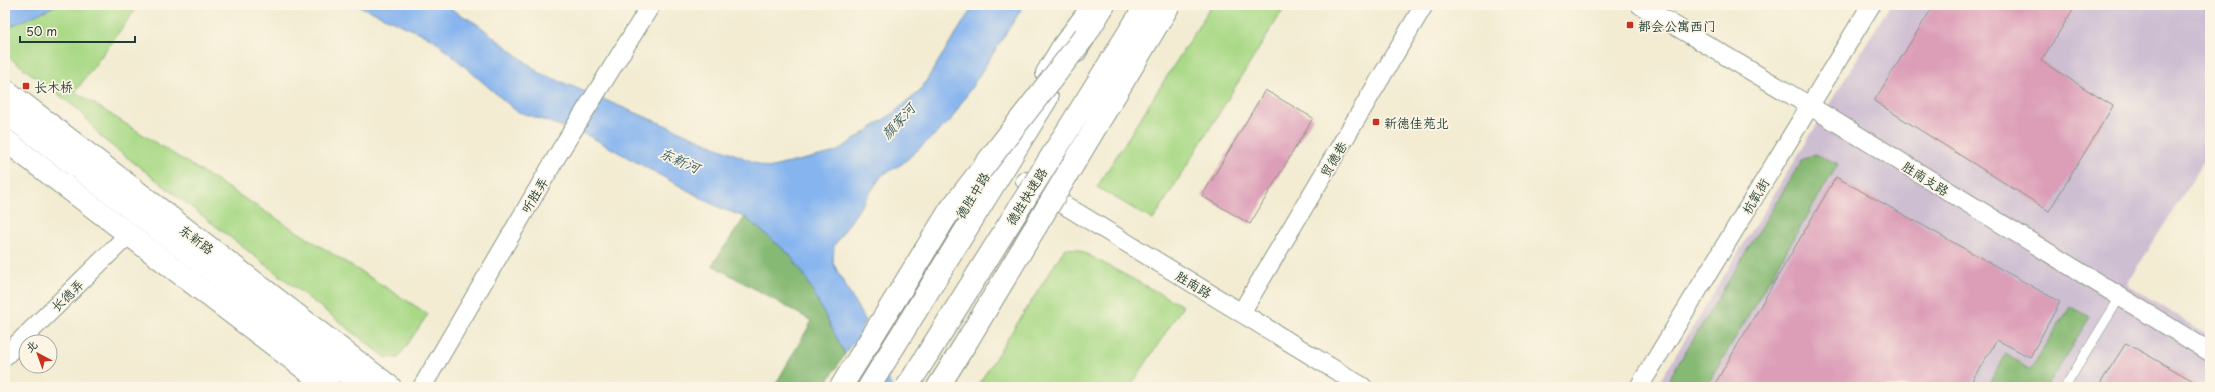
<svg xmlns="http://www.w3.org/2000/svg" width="2215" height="392" font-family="'Playpen Sans','LXGW WenKai TC',sans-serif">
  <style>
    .industrial { fill: #cdbed2 }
    .green { fill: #a9d986; stroke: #648b5d }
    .forest { fill: #86b973; stroke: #527b54 }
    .water { fill: #85b4ef; stroke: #527892 }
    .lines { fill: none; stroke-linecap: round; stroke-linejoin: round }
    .canal { stroke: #85b4ef; stroke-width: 16 }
    .building { fill: #dc9db7 }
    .service-casing { stroke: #899484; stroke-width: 10 }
    .minor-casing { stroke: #899484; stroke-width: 20 }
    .primary-casing { stroke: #899484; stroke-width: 24 }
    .trunk-casing { stroke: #899484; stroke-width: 24 }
    .service { stroke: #fff; stroke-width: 9 }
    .minor { stroke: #fff; stroke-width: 18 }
    .primary { stroke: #fff; stroke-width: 22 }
    .trunk { stroke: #fff; stroke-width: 22 }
    .trunk-bridge-casing { stroke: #899484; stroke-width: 24; stroke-linecap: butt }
    .trunk-bridge { stroke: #fff; stroke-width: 22 }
    .poi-dot { fill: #c8321e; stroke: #fcf5e5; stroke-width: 1.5 }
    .labels { text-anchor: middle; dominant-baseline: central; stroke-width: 3.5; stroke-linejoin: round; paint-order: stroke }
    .poi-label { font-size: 13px; fill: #1f3d34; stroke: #fcf5e5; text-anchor: start }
    .street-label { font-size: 13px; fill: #1f3d34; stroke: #fcf5e5 }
    .water-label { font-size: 14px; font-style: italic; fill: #385b63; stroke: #fcf5e5 }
  </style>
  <rect width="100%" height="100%" fill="#fcf5e5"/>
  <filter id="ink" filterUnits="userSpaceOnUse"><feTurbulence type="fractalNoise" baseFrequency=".025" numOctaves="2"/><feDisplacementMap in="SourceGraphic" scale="8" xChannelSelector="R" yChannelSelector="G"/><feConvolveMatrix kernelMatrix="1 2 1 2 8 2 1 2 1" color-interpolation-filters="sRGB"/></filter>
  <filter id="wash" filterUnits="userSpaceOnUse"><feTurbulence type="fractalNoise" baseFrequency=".012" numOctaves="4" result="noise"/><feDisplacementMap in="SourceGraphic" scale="16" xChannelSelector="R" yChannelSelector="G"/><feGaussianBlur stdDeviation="0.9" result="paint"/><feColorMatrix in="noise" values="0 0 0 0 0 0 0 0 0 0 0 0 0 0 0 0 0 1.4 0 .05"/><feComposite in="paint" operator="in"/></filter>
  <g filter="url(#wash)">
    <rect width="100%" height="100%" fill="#f3ecd3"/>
    <path class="industrial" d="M1890 5H2210V152L2127 284 2210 336V387H1656Z"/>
    <path class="green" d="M5 5H132L135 10 75 92 428 314 398 358 385 357 102 138 79 110 5 54Z
      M1212 5H1286L1153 220 1097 187Z
      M1065 248 1077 249 1183 306 1130 387H977Z"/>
    <path class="forest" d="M1815 154 1838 164 1706 387H1664L1802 160Z
      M745 217 789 254 803 273 845 354 824 387H774L812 321 712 265Z
      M2070 307 2090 317 2046 387H1987L2006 354 2030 370Z"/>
    <path class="water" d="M5 5H57L5 29Z
      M357 5H444L477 24 540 73 768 168 836 152 892 114 919 92 974 5H1024L950 121 902 164 882 175 834 246 833 263 865 321 845 354 803 273 789 254 745 217 720 208 587 135 516 111 433 39Z"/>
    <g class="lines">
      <path class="canal" d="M846 316 884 387"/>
    </g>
    <g id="blocks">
      <path class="building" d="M1934 5H2076L2041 61 2113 106 2049 211 1874 101Z
        M1265 90 1313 118 1250 224 1202 196Z
        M1836 177 2060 302 2030 357 1997 340 1968 387H1713Z
        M2126 343 2204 387H2098Z"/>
    </g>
  </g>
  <g filter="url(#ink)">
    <use href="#blocks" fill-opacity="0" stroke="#899484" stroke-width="1"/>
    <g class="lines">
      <defs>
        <path id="service" d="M2065 387 2120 297"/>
        <path id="minor" d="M1640 5 1810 106 2210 352
          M1025 181 1363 387
          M1241 313 1424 5
          M5 356 129 234
          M422 387 560 151 651 5
          M1639 387 1871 5"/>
        <path id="primary" d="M1047 73 1064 45 1094 5
          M5 90 390 387
          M5 140 329 387"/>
        <path id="trunk" d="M1075 52 1104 5
          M5 112 364 387
          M841 387 950 210
          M869 387 1047 98
          M938 387 967 341"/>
      </defs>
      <use href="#service" class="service-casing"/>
      <use href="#minor" class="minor-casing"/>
      <use href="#primary" class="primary-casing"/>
      <use href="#trunk" class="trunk-casing"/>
      <use href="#service" class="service"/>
      <use href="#minor" class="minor"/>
      <use href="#primary" class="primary"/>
      <use href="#trunk" class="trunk"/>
      <defs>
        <path id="trunk-bridge" d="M950 210 1085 36
          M967 341 1169 5
          M907 387 1146 5"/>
      </defs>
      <use href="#trunk-bridge" class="trunk-bridge-casing"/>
      <use href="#trunk-bridge" class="trunk-bridge"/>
    </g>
  </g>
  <g class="poi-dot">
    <rect x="1626" y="21" width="8" height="8" rx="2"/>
    <rect x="22" y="82" width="8" height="8" rx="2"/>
    <rect x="1372" y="118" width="8" height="8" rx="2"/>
  </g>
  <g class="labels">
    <g class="poi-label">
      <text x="1638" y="25">都会公寓西门</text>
      <text x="34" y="86">长木桥</text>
      <text x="1384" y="122">新德佳苑北</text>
    </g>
    <g class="street-label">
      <text transform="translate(1333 159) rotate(-59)">贸德巷</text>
      <text transform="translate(1926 178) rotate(32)">胜南支路</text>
      <text transform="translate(534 195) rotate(-59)">听胜弄</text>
      <text transform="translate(972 195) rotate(-58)">德胜中路</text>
      <text transform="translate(1026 196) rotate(-58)">德胜快速路</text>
      <text transform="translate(1755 196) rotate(-59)">杭氧街</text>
      <text transform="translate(197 239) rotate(37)">东新路</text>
      <text transform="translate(1194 284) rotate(31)">胜南路</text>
      <text transform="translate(67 295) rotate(-44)">长德弄</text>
    </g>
    <g class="water-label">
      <text transform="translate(898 121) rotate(-48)">颜家河</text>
      <text transform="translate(680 160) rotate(24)">东新河</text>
    </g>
  </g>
  <rect width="2215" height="392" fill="none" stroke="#fcf5e5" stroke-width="20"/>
  <g transform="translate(38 354) rotate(319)"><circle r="19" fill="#fcf5e5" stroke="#a4ab9e"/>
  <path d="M0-3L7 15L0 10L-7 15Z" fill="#c8321e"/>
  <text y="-6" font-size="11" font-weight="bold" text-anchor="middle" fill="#1f3d34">北</text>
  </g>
  <path d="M20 36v6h115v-6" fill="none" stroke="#1f3d34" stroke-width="2"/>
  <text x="26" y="36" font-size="12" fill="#1f3d34" stroke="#fcf5e5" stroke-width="3" paint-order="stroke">50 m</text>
</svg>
